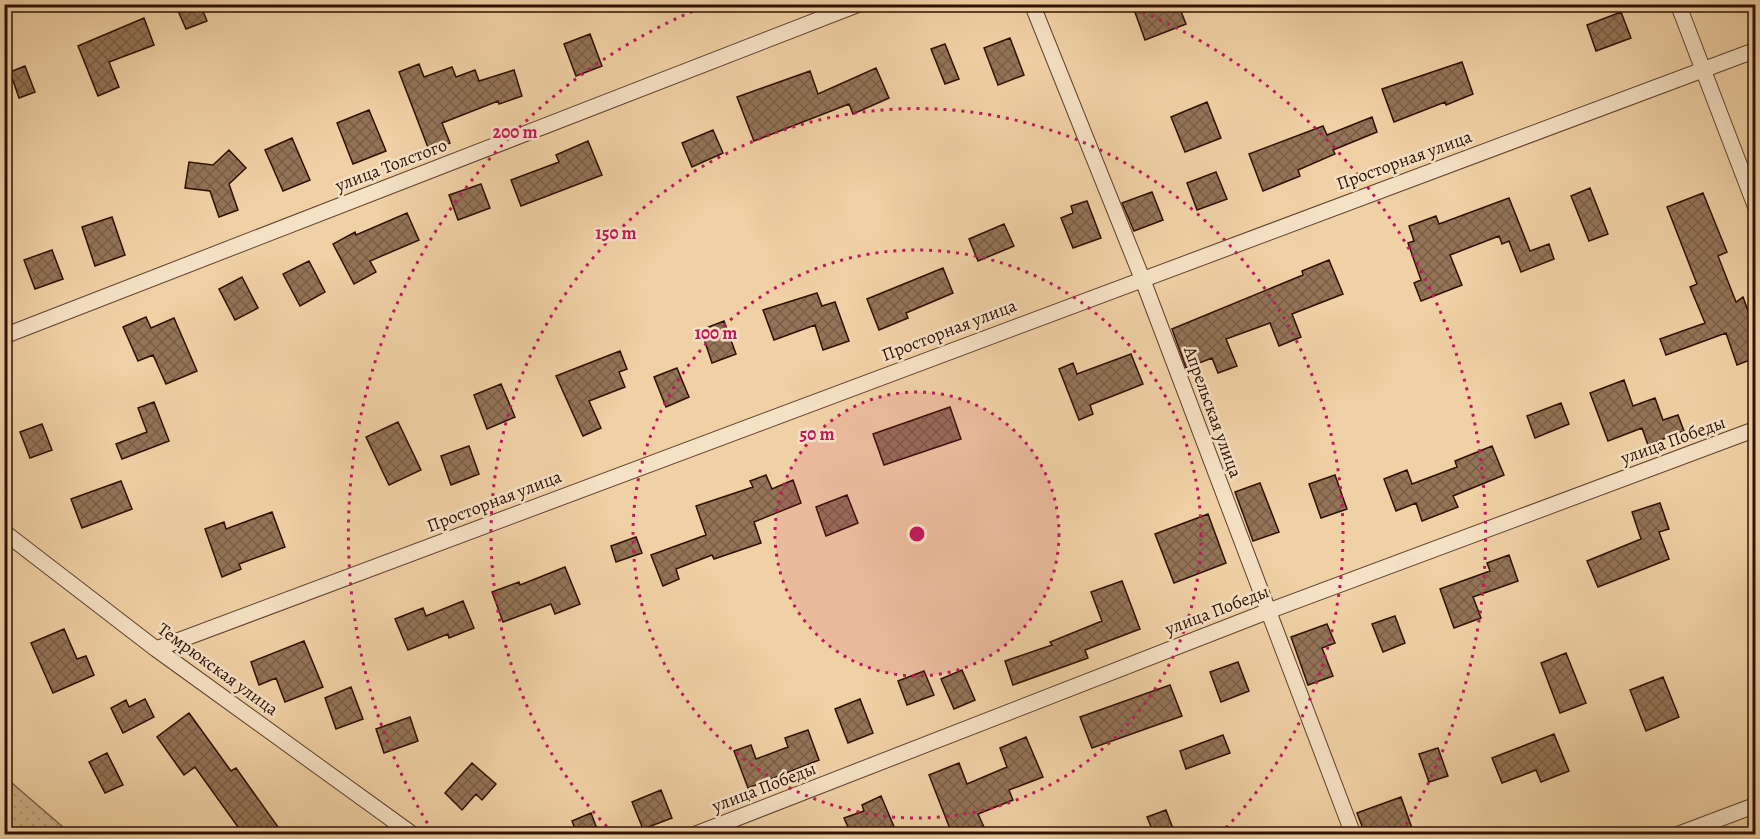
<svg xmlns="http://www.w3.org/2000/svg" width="1760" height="839" font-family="Alegreya,serif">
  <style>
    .grass { fill: url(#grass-dots); stroke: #7f6046; stroke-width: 1.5 }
    .building { fill: url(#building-cross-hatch); stroke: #2f1002; stroke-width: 1.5 }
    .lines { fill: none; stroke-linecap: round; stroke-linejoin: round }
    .minor-casing { stroke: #5f402b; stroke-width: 17 }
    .minor { stroke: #f5e1c4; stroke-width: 15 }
    .ring { fill: none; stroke: #c2185b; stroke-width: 3; stroke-dasharray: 3 6 }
    .labels { text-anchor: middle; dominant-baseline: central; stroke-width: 5; stroke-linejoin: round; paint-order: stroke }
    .street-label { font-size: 18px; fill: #2f1002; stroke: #f5e1c4 }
    .centre { fill: #c2185b; stroke: #f5e1c4; stroke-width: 3 }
    .ring-label { font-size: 18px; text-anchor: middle; font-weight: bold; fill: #c2185b; stroke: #f5e1c4; stroke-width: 5; stroke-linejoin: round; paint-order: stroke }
  </style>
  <defs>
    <pattern id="grass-dots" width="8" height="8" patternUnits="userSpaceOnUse" patternTransform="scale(1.5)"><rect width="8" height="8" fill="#cfb089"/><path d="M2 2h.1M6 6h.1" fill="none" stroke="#b29675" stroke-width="1.8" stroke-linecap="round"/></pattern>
    <pattern id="building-cross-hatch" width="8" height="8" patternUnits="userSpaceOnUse" patternTransform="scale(1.5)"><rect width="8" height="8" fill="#937457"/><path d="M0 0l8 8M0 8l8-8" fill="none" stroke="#785e46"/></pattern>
  </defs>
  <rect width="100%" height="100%" fill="#f0d1a5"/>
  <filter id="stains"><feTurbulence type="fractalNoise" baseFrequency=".00333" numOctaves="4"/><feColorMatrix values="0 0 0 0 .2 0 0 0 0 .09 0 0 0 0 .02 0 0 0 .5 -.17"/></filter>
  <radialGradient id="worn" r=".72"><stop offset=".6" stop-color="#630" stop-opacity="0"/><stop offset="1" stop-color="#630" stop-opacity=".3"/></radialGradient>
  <path class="grass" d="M5 777 71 834H5Z"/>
  <path class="building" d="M175 4H200L207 21 186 29Z
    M1132 4H1178L1186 24 1145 40Z
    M1621 12 1631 38 1596 51 1587 25Z
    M144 18 154 45 109 62 119 87 98 96 78 46Z
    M590 34 602 66 576 76 564 44Z
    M1010 38 1024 75 998 85 984 48Z
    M945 44 959 79 945 84 931 49Z
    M1462 62 1473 94 1446 105 1445 102 1394 122 1382 89Z
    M419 64 424 77 452 67 456 77 475 70 479 81 514 70 522 96 499 104 498 101 442 123 450 143 429 150 399 72Z
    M25 66 35 92 19 98 10 72Z
    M876 68 889 98 853 114 849 104 754 141 737 97 810 71 818 94Z
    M1207 102 1221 138 1185 152 1171 117Z
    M369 110 386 151 353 164 337 123Z
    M1372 117 1377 132 1333 150 1335 154 1298 170 1300 176 1263 191 1249 154 1323 126 1327 135Z
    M713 130 723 153 692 167 682 143Z
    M292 138 310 180 283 191 265 150Z
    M588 141 602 175 521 206 511 180 559 162 556 155Z
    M229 150 246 168 229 184 238 210 219 217 210 191 185 188 189 162 213 165Z
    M1216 172 1227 199 1197 210 1187 183Z
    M481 184 490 208 458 220 449 195Z
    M1590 188 1608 234 1589 241 1571 196Z
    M1152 192 1163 220 1134 231 1122 203Z
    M1703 193 1727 252 1718 256 1736 302 1743 297 1755 330V358L1737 365 1726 333 1666 355 1660 339 1705 323 1690 287 1697 284 1667 207Z
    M1509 198 1530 251 1549 244 1554 259 1521 272 1509 241 1502 244 1499 236 1450 255 1462 285 1421 301 1414 283 1421 280 1408 243 1414 241 1409 226 1436 216 1439 224Z
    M1087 201 1101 238 1073 248 1061 218 1073 213 1071 206Z
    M407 213 419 240 370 261 376 272 354 284 333 244 355 232 356 235Z
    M112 217 125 255 95 266 82 227Z
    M1004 224 1014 246 978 261 969 239Z
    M52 250 63 279 35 289 24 260Z
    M1329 260 1343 294 1292 314 1301 337 1279 346 1270 323 1226 339 1237 366 1218 373 1212 358 1186 368 1172 329 1303 275 1302 271Z
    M309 261 325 292 300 306 283 274Z
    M943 268 953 293 906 313 908 318 879 330 867 299Z
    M242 277 258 308 235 320 219 289Z
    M817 293 822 306 835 302 849 341 823 350 815 325 774 340 763 310Z
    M146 317 151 328 174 318 197 371 166 384 153 355 138 361 123 327Z
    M724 321 736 354 712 363 701 330Z
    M620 351 627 369 619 372 625 387 589 401 601 428 583 436 556 376Z
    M1131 354 1143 384 1090 405 1093 414 1079 420 1059 369 1073 363 1077 374Z
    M677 368 689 397 666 407 654 377Z
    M1624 380 1633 406 1655 398 1663 420 1678 415 1684 431 1648 445 1642 428 1608 441 1590 393Z
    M501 384 515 417 487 429 474 395Z
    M154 402 169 441 122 459 116 444 147 432 138 408Z
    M1561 403 1569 424 1535 438 1527 416Z
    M950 407 961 439 884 465 873 434Z
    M398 422 421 470 389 485 366 437Z
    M42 424 52 450 30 458 20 432Z
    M469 446 479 474 451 485 441 456Z
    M1492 446 1504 475 1453 496 1458 507 1422 521 1416 503 1396 511 1384 479 1407 470 1412 484 1457 467 1455 461Z
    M766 475 772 489 793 480 801 503 754 522 761 543 714 559 712 555 676 569 679 579 663 586 651 555 706 535 696 506 753 487 750 481Z
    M1335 475 1347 509 1321 518 1309 484Z
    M121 481 132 509 82 528 71 499Z
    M1260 483 1279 532 1253 541 1235 492Z
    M847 495 858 523 826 536 816 507Z
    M1660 503 1669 529 1659 532 1669 559 1598 587 1587 561 1641 539 1632 512Z
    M272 512 285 547 239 564 241 569 222 577 205 529 224 522 226 529Z
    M1208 514 1226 563 1174 583 1155 534Z
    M636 537 642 553 616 562 611 546Z
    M1509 555 1518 581 1473 597 1481 618 1454 628 1440 589 1490 571 1487 563Z
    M565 567 580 604 555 614 551 604 503 622 492 592 519 582 520 585Z
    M1122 581 1140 629 1085 650 1088 658 1013 685 1005 661 1052 645 1050 642 1102 621 1091 592Z
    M463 601 474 628 449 638 448 634 408 650 395 619 423 608 426 616Z
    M1395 616 1405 643 1383 652 1372 624Z
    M1327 624 1335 643 1322 648 1333 676 1308 685 1291 637Z
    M64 629 77 659 86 656 94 675 53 693 31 643Z
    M304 641 323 687 285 702 276 678 259 685 251 662Z
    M1566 653 1586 703 1560 713 1541 663Z
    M1238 662 1249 691 1221 702 1210 672Z
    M962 670 975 700 954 709 941 679Z
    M924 671 934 695 907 705 898 681Z
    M1663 677 1679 717 1646 731 1630 690Z
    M1170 685 1182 716 1092 748 1080 717Z
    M351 687 363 719 336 729 325 698Z
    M145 699 154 717 123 733 111 708 126 700 129 707Z
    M860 699 873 733 848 743 835 709Z
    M189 713 231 771 236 768 283 834H243L195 767 184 775 157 737Z
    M410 717 418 741 384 753 376 729Z
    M808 730 819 760 748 788 734 751 751 745 756 759 788 747 785 738Z
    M1554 734 1569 771 1541 782 1536 770 1502 783 1492 758Z
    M1223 735 1230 753 1186 769 1180 751Z
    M1026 737 1043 777 1009 790 1013 800 978 814 984 827 965 834H952L929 775 959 763 967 784 1007 767 1000 748Z
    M1438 748 1448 776 1429 782 1419 754Z
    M107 753 123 785 105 793 89 762Z
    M472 763 496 784 482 800 476 794 462 810 445 793Z
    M661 790 672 818 643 829 632 802Z
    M881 796 895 829 881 834H851L844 818 864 811 862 805Z
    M1401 797 1413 831 1404 834H1365L1357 813Z
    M1166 810 1175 834H1154L1147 817Z
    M591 813 599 834H577L572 821Z"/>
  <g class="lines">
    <defs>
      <path id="minor" d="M1032 4 1142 278 1353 834
        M1678 4 1756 208
        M4 5 6 4
        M4 336 859 4
        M4 532 156 649 412 834
        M156 649 1756 50
        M696 834 1266 612 1756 429
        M1679 834 1756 805"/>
    </defs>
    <use href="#minor" class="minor-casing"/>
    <use href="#minor" class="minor"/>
  </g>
  <circle cx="917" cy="534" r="142" fill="#c2185b" fill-opacity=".12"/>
  <g class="ring">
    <circle cx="917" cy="534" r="142"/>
    <circle cx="917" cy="534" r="284"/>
    <path d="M613 833A426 426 0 1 1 1221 833"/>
    <path d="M432 831A569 569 0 0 1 708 5M1126 5A569 569 0 0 1 1402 831"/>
  </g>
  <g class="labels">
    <g class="street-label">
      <text transform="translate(1404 160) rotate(-20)">Просторная улица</text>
      <text transform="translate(391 165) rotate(-21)">улица Толстого</text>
      <text transform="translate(949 330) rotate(-21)">Просторная улица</text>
      <text transform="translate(1213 412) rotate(70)">Апрельская улица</text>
      <text transform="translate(1673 440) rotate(-20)">улица Победы</text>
      <text transform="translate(494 501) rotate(-21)">Просторная улица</text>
      <text transform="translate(1217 610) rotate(-21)">улица Победы</text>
      <text transform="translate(218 669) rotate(36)">Темрюкская улица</text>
      <text transform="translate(764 787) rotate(-21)">улица Победы</text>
    </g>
  </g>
  <circle cx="917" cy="534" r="9" class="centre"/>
  <g class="ring-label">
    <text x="515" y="138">200 m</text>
    <text x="616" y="239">150 m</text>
    <text x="716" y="339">100 m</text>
    <text x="817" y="440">50 m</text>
  </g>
  <rect width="1760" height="839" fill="none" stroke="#f0d1a5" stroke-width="24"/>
  <rect x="6" y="6" width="1748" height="827" fill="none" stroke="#2f1002" stroke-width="3"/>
  <rect x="12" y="12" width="1736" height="815" fill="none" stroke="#2f1002" stroke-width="1.5"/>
  <rect width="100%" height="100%" filter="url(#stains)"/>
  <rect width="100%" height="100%" fill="url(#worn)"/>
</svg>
